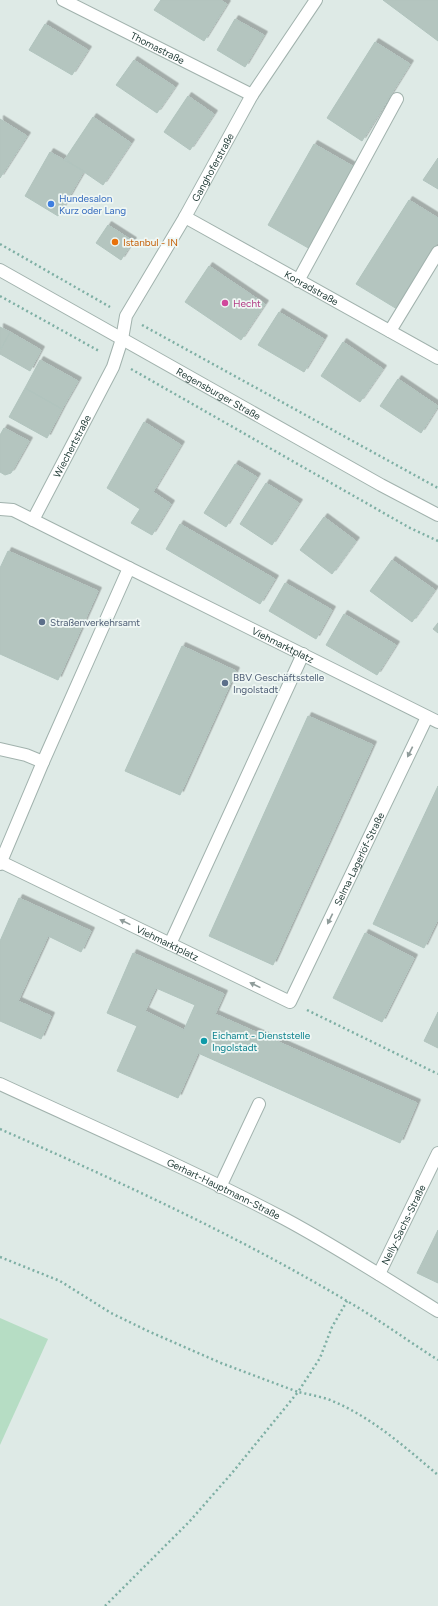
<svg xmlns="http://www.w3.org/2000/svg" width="438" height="1606" font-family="Figtree,sans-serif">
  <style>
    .green { fill: #b6ddc4 }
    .building { fill: #b4c5bf; stroke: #b1c4be; fill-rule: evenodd; filter: url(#shadow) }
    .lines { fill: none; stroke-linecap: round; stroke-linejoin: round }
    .service-casing { stroke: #a1b2ad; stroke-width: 14 }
    .minor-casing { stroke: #a1b2ad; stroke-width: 14 }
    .tertiary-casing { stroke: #a1b2ad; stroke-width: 14 }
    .path { stroke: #7eafa4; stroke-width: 2.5; stroke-dasharray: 2 3; stroke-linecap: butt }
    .service { stroke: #fff; stroke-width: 12 }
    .minor { stroke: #fff; stroke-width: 12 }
    .tertiary { stroke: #fff; stroke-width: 12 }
    .oneway { fill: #8f9c9a }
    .shop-dot { fill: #3f7fe0; stroke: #eff7f4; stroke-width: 1.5 }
    .food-dot { fill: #e8710a; stroke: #eff7f4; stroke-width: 1.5 }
    .hotel-dot { fill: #d1479c; stroke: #eff7f4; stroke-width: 1.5 }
    .service-dot { fill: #5c6f8a; stroke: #eff7f4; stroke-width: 1.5 }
    .culture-dot { fill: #0f9aa8; stroke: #eff7f4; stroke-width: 1.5 }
    .labels { text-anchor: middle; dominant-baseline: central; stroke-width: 3.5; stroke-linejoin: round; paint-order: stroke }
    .street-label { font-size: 10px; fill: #1f3a35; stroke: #eff7f4 }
    .shop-label { font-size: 10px; fill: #366cbe; stroke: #eff7f4; text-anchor: start }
    .food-label { font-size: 10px; fill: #c56008; stroke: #eff7f4; text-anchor: start }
    .hotel-label { font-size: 10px; fill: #b23c85; stroke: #eff7f4; text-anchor: start }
    .service-label { font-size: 10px; fill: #4e5e75; stroke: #eff7f4; text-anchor: start }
    .culture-label { font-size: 10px; fill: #0d838f; stroke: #eff7f4; text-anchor: start }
  </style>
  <defs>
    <filter id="shadow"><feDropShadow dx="3.5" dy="-3.5" stdDeviation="0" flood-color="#0004"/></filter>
  </defs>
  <rect width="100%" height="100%" fill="#deeae6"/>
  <path class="green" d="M0 1318 48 1339 0 1445Z"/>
  <path class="building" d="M161 0H220L227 4 204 41 154 10Z
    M383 0H438V41Z
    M235 19 264 35 245 67 217 50Z
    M45 24 88 50 72 75 29 50Z
    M375 42 410 64 362 141 327 118Z
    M134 60 175 87 157 113 116 85Z
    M188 96 214 114 190 150 164 132Z
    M93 117 131 143 103 185 65 159Z
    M0 119 27 136 0 178Z
    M314 144 356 168 310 249 268 225Z
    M50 152 84 171 58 216 25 196Z
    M438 158V189L423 180Z
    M409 200 438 218V242L397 309 356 284Z
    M108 225 133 241 121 260 96 243Z
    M209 266 265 304 241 340 185 302Z
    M279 312 324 339 304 372 258 345Z
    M0 327 10 332 0 350Z
    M10 332 41 350 30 371 0 354V351Z
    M343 342 383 369 360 402 321 376Z
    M40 360 78 381 62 409 25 388Z
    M398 379 438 406 421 433 380 406Z
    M25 388 62 409 47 438 9 417Z
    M144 422 181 445 153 492 171 504 152 535 131 523 140 509 107 488Z
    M4 428 29 441 11 473 5 475 0 472V435Z
    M235 464 257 477 226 527 204 513Z
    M266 483 299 503 272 545 240 524Z
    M324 517 356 541 332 574 300 550Z
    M180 524 275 579 260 604 166 549Z
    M8 551 98 591 58 680 0 654V568Z
    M392 560 435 590 412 622 370 591Z
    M285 583 332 610 316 639 269 611Z
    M344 614 396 645 377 675 326 645Z
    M438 623V633L433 629Z
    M182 646 236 671 180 795 125 771Z
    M308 716 373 745 273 965 209 936Z
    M438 786V919L424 948 373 924Z
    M19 898 91 931 81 952 48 936 18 1001 51 1016 41 1039 0 1021V941Z
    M365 933 414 958 382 1022 333 998Z
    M133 953 224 994 215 1014 417 1103 400 1143 198 1053 178 1098 117 1071 137 1026 107 1013ZM156 988 195 1005 184 1030 145 1011Z
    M438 1012V1048L424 1041Z
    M438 1230V1283L417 1273Z"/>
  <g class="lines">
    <defs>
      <path id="service" d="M298 281 397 99
        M390 331 438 252
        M0 749 26 755 43 762
        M170 944 303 654
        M220 1187 259 1104"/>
      <g id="minor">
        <path id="s1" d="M63 0 252 95"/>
        <path id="s2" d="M185 217 438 358"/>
        <path id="s3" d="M0 509 13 510 33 520 113 367 122 339 126 316 185 217 252 95 316 0"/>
        <path id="s4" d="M129 568 438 722"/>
        <path id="s5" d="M1 862 290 1002 427 717"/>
        <path d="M0 864 43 762 129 568 33 520"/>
        <path id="s6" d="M0 1084C95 1128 192 1170 285 1219 337 1247 388 1280 438 1311"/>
        <path id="s7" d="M379 1274 438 1153"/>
      </g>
      <g id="tertiary">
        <path id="s8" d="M0 270 381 485 438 515"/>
      </g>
    </defs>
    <use href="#service" class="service-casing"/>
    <use href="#minor" class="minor-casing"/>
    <use href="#tertiary" class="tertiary-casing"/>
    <path class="path" d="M0 244 110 307
      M0 296 99 351
      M142 325 438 488
      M131 369 410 528 438 541
      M307 1010 438 1074
      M0 1129C118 1181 236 1235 347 1301 378 1319 408 1341 438 1360
      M0 1257 60 1281 111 1313 150 1332 221 1363 298 1392 320 1358 332 1327 347 1301
      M105 1606 189 1522 232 1473 298 1392C311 1395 325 1397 337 1403 375 1420 406 1448 438 1475"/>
    <use href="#service" class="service"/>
    <use href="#minor" class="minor"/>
    <use href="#tertiary" class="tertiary"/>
  </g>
  <defs><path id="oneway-solid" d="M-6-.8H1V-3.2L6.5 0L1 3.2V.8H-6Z"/></defs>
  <g class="oneway">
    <use href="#oneway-solid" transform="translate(410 752) rotate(116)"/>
    <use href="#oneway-solid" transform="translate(330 919) rotate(116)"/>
    <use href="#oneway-solid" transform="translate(125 922) rotate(-154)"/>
    <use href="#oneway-solid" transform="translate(255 985) rotate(-154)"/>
  </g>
  <circle class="shop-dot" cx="51" cy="204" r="4"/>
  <circle class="food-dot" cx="115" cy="242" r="4"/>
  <circle class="hotel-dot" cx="225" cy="303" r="4"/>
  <g class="service-dot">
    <circle cx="42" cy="622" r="4"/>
    <circle cx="225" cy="683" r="4"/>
  </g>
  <circle class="culture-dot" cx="204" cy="1041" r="4"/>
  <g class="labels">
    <g class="street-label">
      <text stroke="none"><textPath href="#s1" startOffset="106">Thomastraße</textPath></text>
      <text stroke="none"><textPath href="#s3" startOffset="433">Ganghoferstraße</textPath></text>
      <text stroke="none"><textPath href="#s2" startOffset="145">Konradstraße</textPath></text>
      <text stroke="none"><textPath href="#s8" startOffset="251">Regensburger Straße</textPath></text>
      <text stroke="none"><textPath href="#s3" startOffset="119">Wiechertstraße</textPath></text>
      <text stroke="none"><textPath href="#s4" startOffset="172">Viehmarktplatz</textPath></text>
      <text stroke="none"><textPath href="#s5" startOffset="480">Selma-Lagerlöf-Straße</textPath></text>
      <text stroke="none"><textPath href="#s5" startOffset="185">Viehmarktplatz</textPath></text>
      <text stroke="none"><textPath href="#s6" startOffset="247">Gerhart-Hauptmann-Straße</textPath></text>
      <text stroke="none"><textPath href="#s7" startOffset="55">Nelly-Sachs-Straße</textPath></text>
    </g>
    <g class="shop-label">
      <text x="59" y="198">Hundesalon<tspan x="59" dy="12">Kurz oder Lang</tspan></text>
    </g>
    <g class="food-label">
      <text x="123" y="242">Istanbul - IN</text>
    </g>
    <g class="hotel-label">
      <text x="233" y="303">Hecht</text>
    </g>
    <g class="service-label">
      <text x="50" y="622">Straßenverkehrsamt</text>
      <text x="233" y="677">BBV Geschäftsstelle<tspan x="233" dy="12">Ingolstadt</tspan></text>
    </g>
    <g class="culture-label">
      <text x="212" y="1035">Eichamt - Dienststelle<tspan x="212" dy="12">Ingolstadt</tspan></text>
    </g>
  </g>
</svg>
